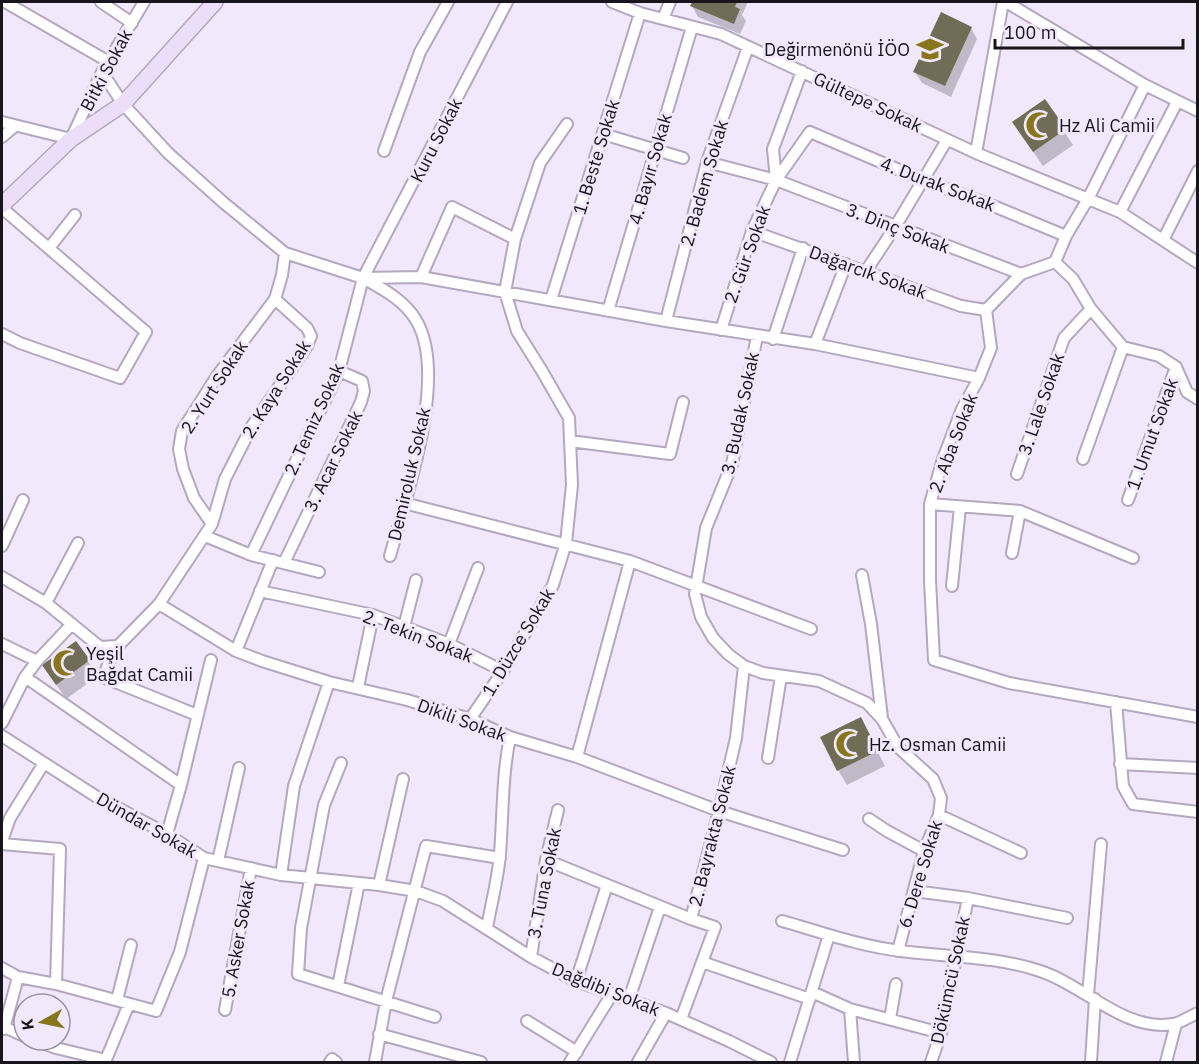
<svg xmlns="http://www.w3.org/2000/svg" width="1199" height="1064" font-family="'IBM Plex Sans',sans-serif">
  <style>
    .shadow { fill: #0003 }
    .building { fill: #716c55 }
    .lines { fill: none; stroke-linecap: round; stroke-linejoin: round }
    .street-casing { stroke: #b4a8bf; stroke-width: 14 }
    .secondary-casing { stroke: #b4a8bf; stroke-width: 18 }
    .street { stroke: #fff; stroke-width: 10 }
    .secondary { stroke: #ecdef8; stroke-width: 15 }
    .labels { text-anchor: middle; dominant-baseline: central; stroke-width: 6; stroke-linejoin: round; paint-order: stroke }
    .poi-label { font-size: 18px; fill: #18141c; stroke: #f1e8fb; text-anchor: start }
    .street-label { font-size: 18px; fill: #18141c; stroke: #f1e8fb }
  </style>
  <rect width="100%" height="100%" fill="#f1e8fb"/>
  <path class="shadow" d="M693 2H748L742 15 746 21 740 34 698 17 692 6Z
    M971 28 977 39 951 97 922 83 915 72Z
    M1044 101 1073 145 1043 166 1023 137Z
    M76 643 98 676 66 699 44 666Z
    M869 734 885 766 847 785 838 770Z"/>
  <path class="building" d="M692 2H737L735 7 740 9 734 24 690 6Z
    M941 12 972 27 945 86 913 72Z
    M1045 99 1066 129 1033 152 1012 122Z
    M76 641 90 660 56 685 42 665Z
    M861 717 878 751 837 771 820 737Z"/>
  <g class="lines">
    <defs>
      <path id="street" d="M5 2 109 62
        M101 2 132 23
        M612 2 640 13 721 34 976 153 1120 212 1198 263
        M1006 2 1145 85 1198 111
        M663 19 670 2
        M102 72 123 104 168 153 224 203 285 253 363 278 421 277 666 321 815 344 979 378
        M2 122 71 139 102 72 144 2
        M603 134 683 158
        M2 137 15 126
        M384 151 420 52 448 2
        M976 153 1003 2
        M707 162 776 180 1021 274
        M776 180 773 149 802 71
        M2 208 146 332 120 378 20 343 2 334
        M1120 212 1177 102
        M752 231 961 306 986 310
        M515 239 540 163 567 124
        M1163 240 1198 171
        M49 248 75 215
        M1055 262 1066 236 1088 199 1145 85
        M866 271 895 227 947 140
        M421 277 452 207 515 239 505 292 517 331 542 371 569 418 572 485 566 543 553 585 503 671 470 719
        M363 278C383 289 404 300 416 320 449 375 406 497 390 556
        M551 300 640 13
        M986 310 991 348 979 378 962 409 943 459 930 504V580L934 660 1009 683 1198 717
        M986 310 1021 274 1055 262 1073 279 1091 309 1123 347 1159 356 1176 367 1187 392 1198 399
        M608 311 692 27
        M666 321 707 162 748 47
        M721 330 752 231 776 180 810 132 923 180 991 205 1066 236
        M757 336 732 464 706 528 695 594 701 617 713 638 728 654 744 666 763 673 819 681 867 703 882 719 898 747 933 779 941 798 939 815 924 851 898 951
        M773 339 803 248
        M815 344 846 264
        M570 441 670 454 683 402
        M1083 459 1123 347
        M1017 474 1064 338 1091 309
        M1128 500 1176 367
        M404 503 630 561 811 629
        M930 504 1020 511 1133 558
        M212 524 194 498 183 469 179 449 182 431 217 376 275 299 282 275 285 253
        M205 536 251 555 319 572
        M2 546 23 500
        M1012 553 1020 511
        M251 555 339 371 363 278 507 2
        M284 563 361 402 364 391 362 381 339 371
        M862 575 871 624 882 718
        M2 577 46 603 100 647 118 646 159 604 236 651 262 661 329 682 407 700 470 719 510 737 577 757 719 811 843 850
        M952 586 960 507
        M260 591 373 615 449 644 503 671
        M46 603 78 543
        M159 604 212 524 225 479 252 426 307 346 311 336 307 328 275 299
        M404 627 416 580
        M2 644 37 661
        M449 644 478 568
        M116 646 103 677 197 715
        M236 651 273 560
        M25 677 181 785
        M358 687 373 615
        M1116 702 1123 786 1133 804 1198 812
        M2 723 25 677 37 661 72 624
        M2 736 97 797 167 834 204 858 281 875 379 885 416 891 443 901 531 957 576 981 666 1013 729 1041 771 1062
        M577 757 630 561
        M768 758 781 676
        M341 763 324 805 301 928 298 974 435 1017
        M1120 764 1198 768
        M939 815 1021 853
        M869 819 887 831 924 851
        M167 834 181 785 211 660
        M2 841 10 818 44 763
        M2 844 60 849 56 984
        M546 860 691 919
        M218 861 239 768
        M281 875 294 786 329 682
        M379 885 403 779
        M914 891 968 898 1067 918
        M782 921C821 932 860 946 901 951 948 957 995 956 1040 971 1084 985 1124 1032 1173 1024 1181 1023 1190 1016 1198 1013
        M487 928C491 904 498 879 500 854 503 815 502 776 510 737
        M531 957 546 860 558 810
        M702 962 810 999
        M2 968 18 977 56 984 156 1011 180 952 204 858
        M576 981 607 885
        M338 986 359 883
        M812 992 850 1009 941 1033
        M1088 995 1101 844
        M629 999 660 907
        M117 1000 131 945
        M850 1009 854 1062
        M225 1010 251 868
        M681 1019 715 927 691 919 719 811 736 738 744 666
        M890 1019 896 984
        M527 1021 577 1052
        M2 1026 24 1036
        M4 1029 18 977
        M379 1034 481 1062
        M35 1040 56 1048 106 1060
        M105 1062 129 1004
        M330 1062 332 1059 336 1062
        M375 1062 386 1001 426 846 500 858
        M570 1062 612 994
        M638 1062 666 1013
        M790 1062 829 935
        M931 1062 941 1033 968 898
        M1091 1062 1095 999
        M1166 1062 1176 1024"/>
      <path id="secondary" d="M2 205 71 139 123 104 215 2"/>
    </defs>
    <use href="#street" class="street-casing"/>
    <use href="#secondary" class="secondary-casing"/>
    <use href="#street" class="street"/>
    <use href="#secondary" class="secondary"/>
  </g>
  <defs>
    <symbol id="school-bare" viewBox="-9 -9 18 18"><path d="M0-5L7-2L0 1L-7-2ZM-4 1L0 2.5L4 1V4Q0 6-4 4Z" fill="#87761a" stroke="#f1e8fb" stroke-width="2.5" paint-order="stroke"/></symbol>
    <symbol id="mosque-bare" viewBox="-9 -9 18 18"><path d="M3.5-4.9A6 6 0 1 0 3.5 4.9A5 5 0 1 1 3.5-4.9Z" fill="#87761a" stroke="#f1e8fb" stroke-width="2.5" paint-order="stroke"/></symbol>
  </defs>
  <g fill-rule="evenodd">
    <use href="#school-bare" x="911" y="30" width="38" height="38"/>
    <use href="#mosque-bare" x="1020" y="106" width="38" height="38"/>
    <use href="#mosque-bare" x="47" y="644" width="38" height="38"/>
    <use href="#mosque-bare" x="830" y="725" width="38" height="38"/>
  </g>
  <g class="labels">
    <g class="poi-label">
      <text x="910" y="49" text-anchor="end">Değirmenönü İÖO</text>
      <text x="1059" y="125">Hz Ali Camii</text>
      <text x="86" y="653">Yeşil<tspan x="86" dy="21">Bağdat Camii</tspan></text>
      <text x="869" y="744">Hz. Osman Camii</text>
    </g>
    <g class="street-label">
      <text transform="translate(106 70) rotate(-62)">Bitki Sokak</text>
      <text transform="translate(868 102) rotate(25)">Gültepe Sokak</text>
      <text transform="translate(436 140) rotate(-63)">Kuru Sokak</text>
      <text transform="translate(596 157) rotate(-73)">1. Beste Sokak</text>
      <text transform="translate(650 169) rotate(-74)">4. Bayır Sokak</text>
      <text transform="translate(704 183) rotate(-74)">2. Badem Sokak</text>
      <text transform="translate(938 184) rotate(21)">4. Durak Sokak</text>
      <text transform="translate(898 228) rotate(21)">3. Dinç Sokak</text>
      <text transform="translate(747 254) rotate(-70)">2. Gür Sokak</text>
      <text transform="translate(868 272) rotate(20)">Dağarcık Sokak</text>
      <text transform="translate(214 387) rotate(-57)">2. Yurt Sokak</text>
      <text transform="translate(276 389) rotate(-58)">2. Kaya Sokak</text>
      <text transform="translate(1041 404) rotate(-71)">3. Lale Sokak</text>
      <text transform="translate(740 413) rotate(-78)">3. Budak Sokak</text>
      <text transform="translate(314 419) rotate(-66)">2. Temiz Sokak</text>
      <text transform="translate(1152 434) rotate(-70)">1. Umut Sokak</text>
      <text transform="translate(953 443) rotate(-69)">2. Aba Sokak</text>
      <text transform="translate(333 461) rotate(-64)">3. Acar Sokak</text>
      <text transform="translate(409 474) rotate(-77)">Demiroluk Sokak</text>
      <text transform="translate(418 636) rotate(21)">2. Tekin Sokak</text>
      <text transform="translate(518 642) rotate(-59)">1. Düzce Sokak</text>
      <text transform="translate(462 720) rotate(20)">Dikili Sokak</text>
      <text transform="translate(147 825) rotate(30)">Dündar Sokak</text>
      <text transform="translate(712 836) rotate(-76)">2. Bayrakta Sokak</text>
      <text transform="translate(920 874) rotate(-73)">6. Dere Sokak</text>
      <text transform="translate(544 883) rotate(-79)">3. Tuna Sokak</text>
      <text transform="translate(238 939) rotate(-80)">5. Asker Sokak</text>
      <text transform="translate(950 980) rotate(-78)">Dökümcü Sokak</text>
      <text transform="translate(606 989) rotate(22)">Dağdibi Sokak</text>
    </g>
  </g>
  <rect width="1199" height="1064" fill="none" stroke="#18141c" stroke-width="6"/>
  <g transform="translate(42 1022) rotate(261)"><circle r="28" fill="#f1e8fb" stroke="#9a93a2" stroke-width="1.5"/>
  <path d="M0-4.5L10 22L0 15L-10 22Z" fill="#87761a"/>
  <text y="-9" font-size="16" font-weight="bold" text-anchor="middle" fill="#18141c">K</text>
  </g>
  <path d="M995 39v9h188v-9" fill="none" stroke="#18141c" stroke-width="3"/>
  <text x="1004" y="39" font-size="18" fill="#18141c" stroke="#f1e8fb" stroke-width="4.5" paint-order="stroke">100 m</text>
</svg>
